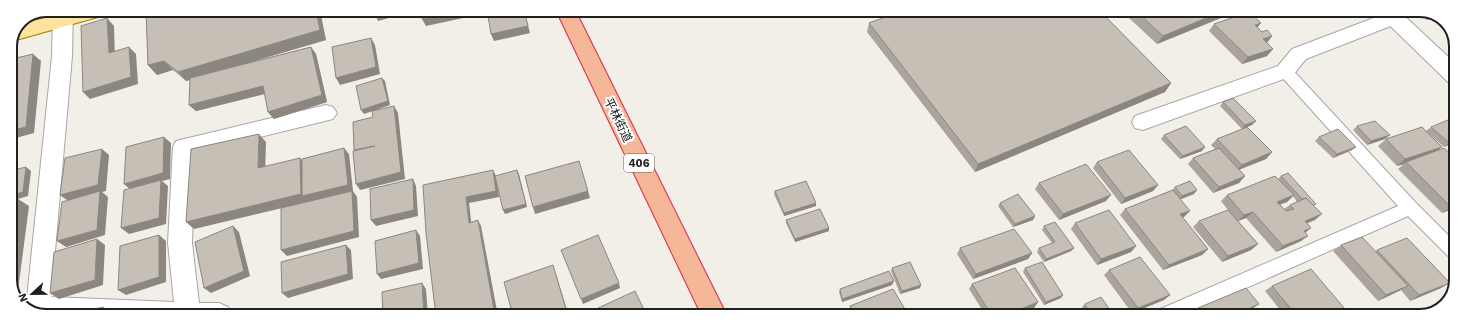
<svg xmlns="http://www.w3.org/2000/svg" width="1466" height="326" font-family="'Work Sans','Noto Sans JP',sans-serif">
  <style>
    .lines { fill: none; stroke-linecap: round; stroke-linejoin: round }
    .service-casing { stroke: #a7a7a7; stroke-width: 2 }
    .minor-casing { stroke: #a7a7a7; stroke-width: 2 }
    .tertiary-casing { stroke: #a7a7a7; stroke-width: 2 }
    .primary-casing { stroke: #9c8100; stroke-width: 2 }
    .trunk-casing { stroke: #df2346; stroke-width: 2 }
    .service { fill: #fff; fill-rule: evenodd }
    .minor { fill: #fff; fill-rule: evenodd }
    .tertiary { fill: #fff; fill-rule: evenodd }
    .primary { fill: #fee39f; fill-rule: evenodd }
    .trunk { fill: #f4b898; fill-rule: evenodd }
    .wall { fill: #aaa49d; fill-rule: evenodd }
    .shaded-wall { fill: #8b867f }
    .building { fill: #c6bfb6; stroke: #8b867f }
    .labels { text-anchor: middle; dominant-baseline: central; stroke-width: 4; stroke-linejoin: round; paint-order: stroke }
    .shield { fill: #fff; stroke: #636363; stroke-width: 1 }
    .shield-label { font-size: 11px; font-weight: bold; fill: #202020 }
    .street-label { font-size: 12px; fill: #202020; stroke: #fff }
    .rim { fill: none; stroke: #202020; stroke-width: 2 }
  </style>
  <rect width="100%" height="100%" fill="#f1efe7"/>
  <g class="lines">
    <defs>
      <path id="service" d="M1285 66 1290 67 1416 203 1455 242V259L1449 257 1408 216 1183 316H1156L1158 310 1398 206 1280 75 1278 71 1280 67Z"/>
      <path id="minor" d="M53 10H73L72 56 51 297 174 302 168 243 173 147 176 141 326 105 333 107 337 113 333 119 195 153 192 243 199 303H219L228 307 231 315H39L26 308 52 56Z
        M1392 11 1401 12 1404 17 1401 22 1306 59 1292 76 1143 130 1135 128 1132 122 1135 116 1278 66 1292 49Z"/>
      <path id="tertiary" d="M1377 11H1399L1456 64V85L1449 83 1380 16Z"/>
      <path id="primary" d="M73 10H108L105 15 16 40 13 39 19 25Z"/>
      <path id="trunk" d="M556 10H575L727 316H702Z"/>
    </defs>
    <use href="#service" class="service-casing"/>
    <use href="#minor" class="minor-casing"/>
    <use href="#tertiary" class="tertiary-casing"/>
    <use href="#primary" class="primary-casing"/>
    <use href="#trunk" class="trunk-casing"/>
    <use href="#service" class="service"/>
    <use href="#minor" class="minor"/>
    <use href="#tertiary" class="tertiary"/>
    <use href="#primary" class="primary"/>
    <use href="#trunk" class="trunk"/>
  </g>
  <path class="wall" d="M146 10 326 40 235 67 311 47 316 54 327 102 274 119 268 112 265 94 196 111 189 105 190 80 186 81 173 70 157 75 148 65Z
    M1133 11H1238L1157 44 1129 18Z
    M1415 11H1427L1436 16 1427 20Z
    M1441 18 1446 21 1454 38 1436 23Z
    M869 23 1171 83 1165 92 975 172 867 32Z
    M1261 23 1257 28 1262 32 1272 36 1267 42V56L1242 64 1209 31 1214 24Z
    M1223 102 1252 125 1247 127 1272 152 1266 159 1239 170 1245 176 1239 183 1213 193 1188 164 1193 158 1215 149 1211 145 1217 139 1242 129 1220 106Z
    M1357 126 1385 139 1367 145 1353 130Z
    M1431 127 1456 142 1444 147 1426 131Z
    M1164 135 1202 151 1180 159 1161 139Z
    M1319 137 1356 147 1352 150 1333 158 1315 141Z
    M1386 139 1438 150 1455 208 1442 213 1398 169 1404 164 1397 166 1378 146Z
    M1097 162 1158 185 1153 191 1121 204 1093 168Z
    M1281 176 1314 206 1315 220 1307 223 1305 232 1301 241 1276 252 1246 218 1238 221 1258 244 1251 250 1222 262 1193 227 1199 221 1228 210 1221 201 1227 195 1278 179ZM1293 196 1297 202 1290 205 1284 209 1280 204 1287 202Z
    M1039 183 1106 201 1059 220 1035 189Z
    M1175 187 1194 194 1180 199 1184 217H1182L1208 249 1202 255 1163 270 1120 215 1125 209 1172 190Z
    M775 191 816 206 784 216 774 194Z
    M1000 203 1035 216 1033 220 1013 227 998 206Z
    M786 220 829 228V231L795 242 786 223Z
    M1075 223 1136 246 1131 252 1097 265 1071 229Z
    M1044 226 1074 248 1071 251 1044 262 1037 252 1039 248 1052 243 1042 230Z
    M1341 245 1376 251 1377 250 1441 288 1410 301 1401 290 1378 301 1333 251Z
    M960 248 1032 253 1028 259 973 279 957 254Z
    M892 268 920 288 900 294 891 271Z
    M1025 268 1061 298 1044 305 1023 272Z
    M1109 270 1170 295 1164 300 1132 313 1104 275Z
    M972 284 1038 302 1034 308 1014 316H986L969 289Z
    M892 285 842 302 839 292 840 289Z
    M1272 286 1351 316H1285L1265 291Z
    M1085 304 1114 316H1087L1082 307Z
    M850 306 909 316H851L849 311Z
    M1198 308 1251 309 1257 316H1194L1192 313Z"/>
  <path class="shaded-wall" d="M316 10H320L326 40 186 81 178 72Z
    M394 10H395L396 16 378 21 376 16Z
    M462 10 496 11 426 26 422 19Z
    M524 10 530 33 494 41 491 34Z
    M1223 11H1238L1157 44 1163 36Z
    M1433 14 1436 16 1427 20Z
    M107 18 114 26 115 60 109 53Z
    M1261 23 1255 30V25Z
    M1272 36 1267 43 1263 39Z
    M371 38 375 45 380 74 340 85 336 78Z
    M129 47 136 54 138 84 90 99 83 92Z
    M311 47 316 54 327 102 274 119 268 112Z
    M1273 49 1267 56 1242 64 1248 57Z
    M33 54 41 61 34 133 12 139 10 138V131Z
    M164 61 173 70 157 75 148 65Z
    M382 78 385 81 390 105 364 114 361 110Z
    M1171 83 1165 92 975 172 978 164Z
    M263 86 268 93 196 111 189 105Z
    M394 106 398 113 405 179 360 190 356 184Z
    M1256 121 1252 125 1242 129 1245 125Z
    M259 134 266 142 265 176 258 168Z
    M1390 135 1385 139 1367 145 1371 141Z
    M164 137 171 143 170 179 162 181 168 186 166 224 129 234 121 228 131 190 124 184Z
    M1456 140V142L1444 147 1449 143Z
    M375 146 359 156 354 150Z
    M1205 147 1202 151 1180 159 1183 156Z
    M1356 147 1352 150 1333 158 1337 154Z
    M1442 147 1434 153 1406 162 1404 164 1397 166 1405 159Z
    M344 148 349 154 353 191 357 197 359 237 287 256 281 250 307 202 194 229 186 222 300 158 307 166Z
    M102 149 109 155 106 191 102 192 108 197 105 235 66 247 57 241 68 201 60 195Z
    M1272 152 1266 159 1235 171 1242 165Z
    M26 167 31 171 28 196 18 199 29 206 17 298 10 284V196Z
    M493 170 496 176 499 197 469 203 472 229 469 223 466 197Z
    M517 170 519 174 527 207 505 214 503 210Z
    M1245 176 1239 183 1213 193 1219 187Z
    M413 179 416 186 418 216 376 226 371 220Z
    M1158 185 1153 191 1121 204 1125 198Z
    M1197 190 1194 194 1179 200 1182 196Z
    M588 191 590 198 535 214 533 207Z
    M1111 195 1106 201 1059 220 1063 214Z
    M1294 195 1287 202 1271 208 1277 202Z
    M816 203V206L784 216V213Z
    M1455 205V208L1442 213 1451 207Z
    M1190 211 1184 217 1174 221 1180 214Z
    M1253 212 1246 218 1238 221 1244 215Z
    M1322 214 1315 220 1298 227 1305 221Z
    M1035 216 1033 220 1013 227 1015 224Z
    M478 220 481 226 498 316H495Z
    M233 226 239 232 250 276 211 293 204 288Z
    M829 228V231L795 242V239Z
    M1311 228 1304 234V231Z
    M416 230 420 236 423 269 381 279 377 274Z
    M159 235 166 241V282L126 295 118 290Z
    M1308 236 1301 241 1276 252 1283 246Z
    M97 239 105 245 103 285 59 299 50 293Z
    M1258 244 1251 250 1222 262 1228 256Z
    M346 245 351 250 353 279 288 298 282 293Z
    M1136 246 1131 252 1097 265 1101 259Z
    M1074 248 1071 251 1044 262 1046 259Z
    M1208 249 1202 255 1163 270 1169 265Z
    M1032 253 1028 259 973 279 976 274Z
    M553 265 555 271 569 316H568Z
    M894 281 892 285 842 302V299Z
    M422 283 426 289 428 316H424Z
    M619 283 620 288 583 304 581 299Z
    M1450 283 1441 288 1410 301 1419 295Z
    M921 285 920 288 900 294 902 291Z
    M1408 286 1399 291 1378 301 1386 295Z
    M1063 295 1061 298 1044 305 1046 302Z
    M1170 295 1164 300 1132 313 1138 308Z
    M1038 302 1034 308 1014 316H1004Z
    M1259 304 1252 309 1243 313 1250 308Z
    M103 307 112 312 111 315H102Z"/>
  <path class="building" d="M146 10H316L320 30 178 72 164 61 148 65Z
    M375 10H394V12L376 16Z
    M421 10H462L422 19Z
    M487 10H524L528 26 491 34Z
    M904 10H1099L1171 83 978 164 869 23Z
    M1136 11H1223L1163 36Z
    M1249 12 1261 23 1255 25 1262 32 1267 30 1272 36 1263 39 1273 49 1248 57 1214 24Z
    M107 18 109 53 129 47 131 77 83 92 81 26Z
    M371 38 376 67 336 78 332 47Z
    M311 47 322 95 268 112 263 86 189 105 190 78Z
    M33 54 26 127 10 131V78L12 59Z
    M382 78 388 101 361 110 356 86Z
    M1233 98 1256 121 1245 125 1223 102Z
    M394 106 401 172 356 184 353 151 375 146 354 150 353 122 373 117 372 111Z
    M1448 120 1456 126V140L1449 143 1431 127Z
    M1375 121 1390 135 1371 141 1357 126Z
    M1186 126 1205 147 1183 156 1164 135Z
    M1247 127 1272 152 1242 165 1217 139Z
    M1422 127 1442 147 1405 159 1386 139Z
    M1338 129 1356 147 1337 154 1319 137Z
    M259 134 258 168 300 158 301 194 186 222 191 149Z
    M164 137 163 173 124 184 126 147Z
    M344 148 348 185 302 196V159Z
    M1219 148 1245 176 1219 187 1193 158Z
    M1444 148 1456 159 1455 205 1451 207 1406 162Z
    M102 149 98 185 60 195 65 158Z
    M1129 150 1158 185 1125 198 1097 162Z
    M579 161 588 191 533 207 525 176Z
    M1086 164 1111 195 1063 214 1039 183Z
    M26 167 23 192 10 196V171Z
    M493 170 496 191 466 197 469 223 478 220 495 316H436L426 233 423 185Z
    M517 170 526 204 503 210 495 176Z
    M1288 173 1316 204 1313 205 1306 198 1302 199 1281 176Z
    M1275 176 1294 195 1277 202 1286 211 1294 209 1290 205 1306 198 1322 214 1305 221 1311 228 1304 231 1308 236 1283 246 1253 212 1244 215 1227 195Z
    M413 179 414 210 371 220 370 189Z
    M161 180 159 218 121 228 124 190Z
    M806 181 816 203 784 213 775 191Z
    M1190 181 1197 190 1182 196 1175 187Z
    M1173 190 1190 211 1180 214 1208 249 1169 265 1125 209Z
    M100 191 97 230 57 241 62 202Z
    M352 191 354 231 281 250V208Z
    M1018 194 1035 216 1015 224 1000 203Z
    M17 198 10 250V200Z
    M820 209 829 228 795 239 786 220Z
    M1109 210 1136 246 1101 259 1075 223Z
    M1228 210 1258 244 1228 256 1199 221Z
    M1055 222 1074 248 1046 259 1039 248 1055 242 1044 226Z
    M233 226 244 271 204 288 195 242Z
    M1014 229 1032 253 976 274 960 248Z
    M416 230 419 263 377 274 375 241Z
    M159 235V277L118 290 120 246Z
    M598 235 619 283 581 299 561 250Z
    M1362 237 1408 286 1386 295 1341 245Z
    M1407 238 1450 283 1419 295 1377 250Z
    M97 239 95 280 50 293 54 252Z
    M346 245 348 274 282 293 281 262Z
    M1140 257 1170 295 1138 308 1109 270Z
    M910 262 921 285 902 291 892 268Z
    M1042 262 1063 295 1046 302 1025 268Z
    M553 265 568 316H513L504 282Z
    M1015 268 1038 302 1004 316H992L972 284Z
    M1311 269 1351 316H1297L1272 286Z
    M889 271 894 281 842 299 840 289Z
    M422 283 424 316H383L382 292Z
    M1246 288 1259 304 1250 308 1257 316H1204L1198 308Z
    M893 289 909 316H855L850 306Z
    M635 291 647 316H602L598 308Z
    M1101 297 1114 316H1091L1085 304Z
    M1439 304 1442 308 1420 316H1415Z
    M103 307 102 315H70Z"/>
  <g class="labels">
    <rect class="shield" x="624" y="154" width="30" height="18" rx="3"/>
    <g class="shield-label">
      <text x="639" y="163">406</text>
    </g>
    <g class="street-label">
      <text transform="translate(618 120) rotate(64)">平林街道</text>
    </g>
  </g>
  <path d="M0 0H1466V326H0ZM46 17H1420A29 29 0 0 1 1449 46V280A29 29 0 0 1 1420 309H46A29 29 0 0 1 17 280V46A29 29 0 0 1 46 17Z" fill="#fff" fill-rule="evenodd"/>
  <path class="rim" d="M46 17H1420A29 29 0 0 1 1449 46V280A29 29 0 0 1 1420 309H46A29 29 0 0 1 17 280V46A29 29 0 0 1 46 17Z"/>
  <g transform="translate(32 294) rotate(248)" stroke="#ffffff" stroke-width="3" paint-order="stroke">
  <path d="M0-3L7 15L0 10L-7 15Z" fill="#202020"/>
  <text y="-6" font-size="11" font-weight="bold" text-anchor="middle" fill="#202020">N</text>
  </g>
</svg>
